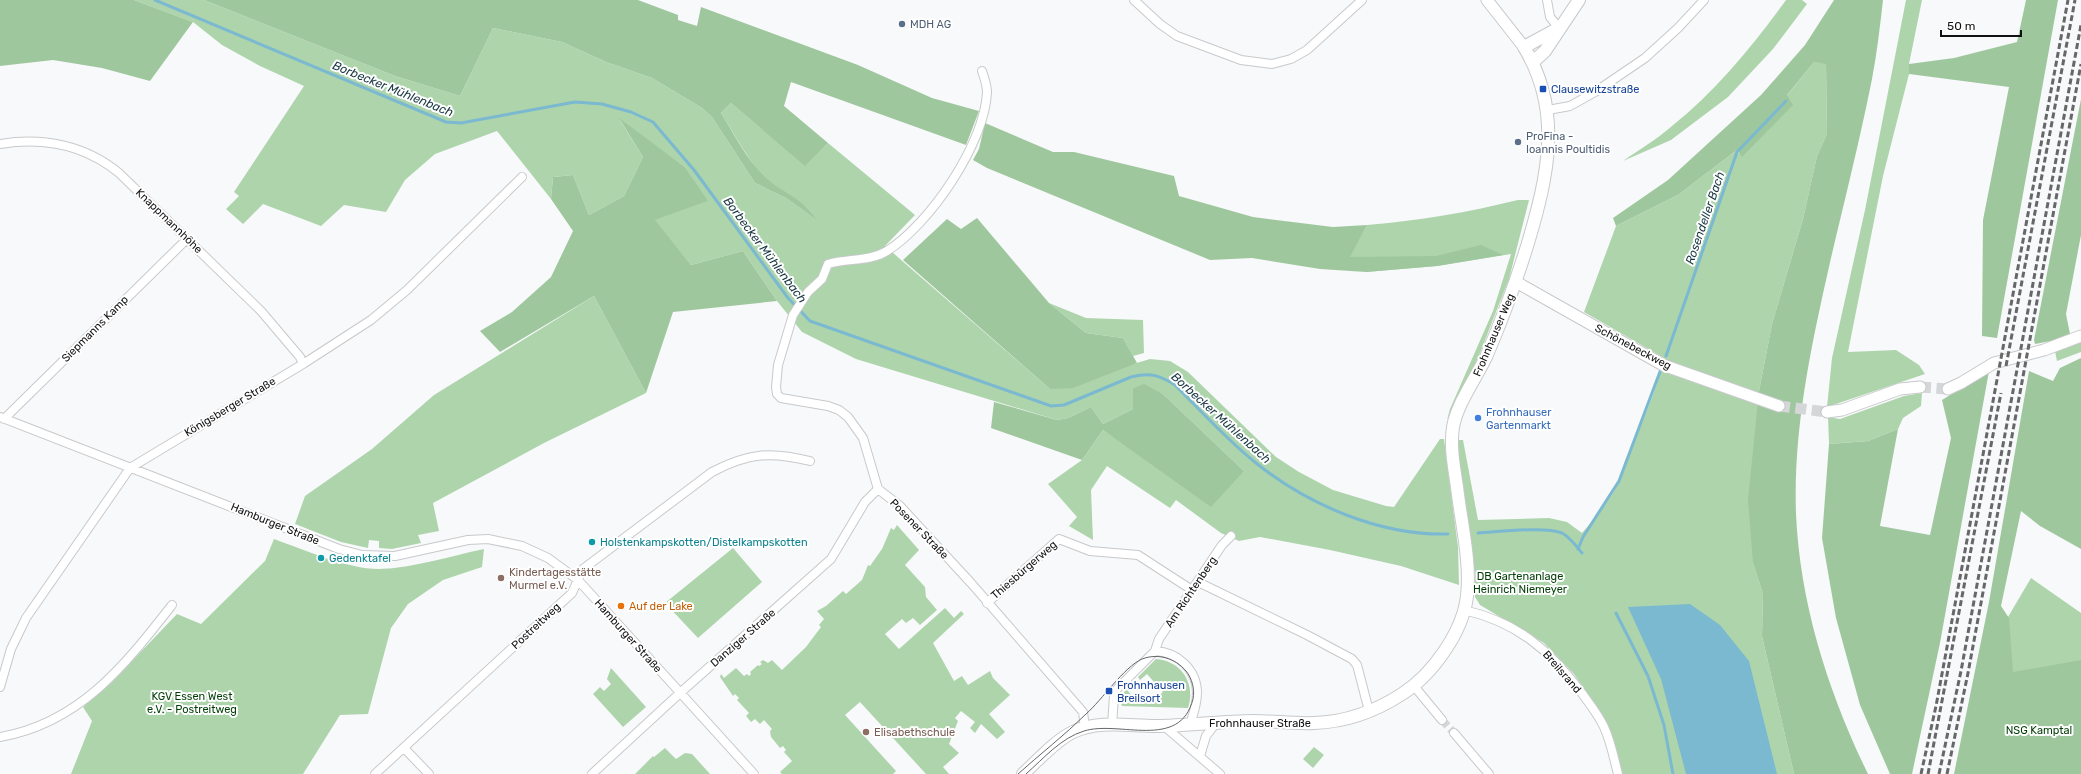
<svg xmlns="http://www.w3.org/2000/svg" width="2081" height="774" font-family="Rubik,sans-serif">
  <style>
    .green { fill: #aed4ac }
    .forest { fill: #9fc79d }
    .water { fill: #7bb9d1 }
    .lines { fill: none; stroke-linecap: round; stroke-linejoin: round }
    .stream { stroke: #7bb9d1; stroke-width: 3 }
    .minor-tunnel { stroke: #d5d6d8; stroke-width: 8; stroke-dasharray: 8 4; stroke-linecap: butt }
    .tertiary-tunnel { stroke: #d5d6d8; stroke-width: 11; stroke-dasharray: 11 5.5; stroke-linecap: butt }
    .minor-casing { stroke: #c8c9cb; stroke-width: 10 }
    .tertiary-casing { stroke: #c8c9cb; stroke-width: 13 }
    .secondary-casing { stroke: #c8c9cb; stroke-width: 14 }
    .minor { stroke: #fff; stroke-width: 8 }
    .tertiary { stroke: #fff; stroke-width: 11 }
    .secondary { stroke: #fff; stroke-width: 12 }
    .tram { stroke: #666768; stroke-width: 1 }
    .rail { stroke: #666768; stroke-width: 3; stroke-dasharray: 6 3; stroke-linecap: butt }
    .service-dot { fill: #5c6f8a; stroke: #fff; stroke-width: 1.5 }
    .transit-dot { fill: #1a4fb4; stroke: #fff; stroke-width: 1.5 }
    .shop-dot { fill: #3f7fe0; stroke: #fff; stroke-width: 1.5 }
    .culture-dot { fill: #0f9aa8; stroke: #fff; stroke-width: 1.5 }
    .education-dot { fill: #8d6e63; stroke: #fff; stroke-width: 1.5 }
    .food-dot { fill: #e8710a; stroke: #fff; stroke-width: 1.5 }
    .labels { text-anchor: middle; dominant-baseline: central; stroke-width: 4; stroke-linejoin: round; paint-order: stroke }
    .service-label { font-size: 11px; fill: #4e5e75; stroke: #fff; text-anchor: start }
    .transit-label { font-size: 11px; fill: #164399; stroke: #fff; text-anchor: start }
    .street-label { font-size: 11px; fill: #111112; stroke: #fff }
    .shop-label { font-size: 11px; fill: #366cbe; stroke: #fff; text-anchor: start }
    .culture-label { font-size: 11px; fill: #0d838f; stroke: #fff; text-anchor: start }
    .education-label { font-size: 11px; fill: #785e54; stroke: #fff; text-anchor: start }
    .park-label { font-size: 11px; fill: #013d05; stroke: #fff }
    .food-label { font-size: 11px; fill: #c56008; stroke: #fff; text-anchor: start }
    .water-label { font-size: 12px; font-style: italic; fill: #183641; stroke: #fff }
  </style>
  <rect width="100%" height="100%" fill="#f8f9fb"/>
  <path class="green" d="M134 0H204L395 76 460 96 493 28 562 42 606 62 652 78 702 108 712 117 755 183 786 198 816 219C803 197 778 193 762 175 746 156 734 134 721 113L731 103 805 165 828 143 915 215 885 246 1050 389 1150 359 1170 361 1188 372 1276 457 1299 472 1333 490 1386 506 1394 507 1440 439H1444L1458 547 1459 585 1401 566 1330 550 1260 537 1239 541 1221 533 1176 500 1170 508 1107 466 1091 490 1093 540 1069 526 1077 517 1048 484 1082 460 1103 430 1146 459 1244 471 1163 394 1144 385 1133 388V409L1103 424 1091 407 1068 418 1057 420 856 359 802 332 777 301 743 251 691 265 654 220 707 201 685 167 620 120 643 157 624 196 589 215 573 175 553 177 551 199 497 131 435 154 405 180 386 212 344 205 321 226 263 204 243 224 226 209 239 196 234 192 304 86 260 66 222 45 193 22Z
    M1786 0H1802L1807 4 1773 49 1728 97 1671 140 1623 161C1639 150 1657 139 1672 126 1716 91 1753 45 1786 0Z
    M1906 0H1922L1909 64V74L1883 176 1848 352 1896 350 1919 365 1925 374 1827 407 1832 358 1865 210Z
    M1814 62 1826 63 1827 134 1817 156 1803 219 1772 324 1759 391 1758 415 1753 563 1763 594 1762 636 1794 774H1620L1600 712 1574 674 1544 643 1480 605 1475 597V574L1456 440H1463L1478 520 1549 518 1567 522 1582 533C1594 520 1614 495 1621 478 1623 473 1623 466 1625 461 1640 428 1656 393 1664 358L1584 312 1616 226 1678 195 1737 150 1739 154Z
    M1518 200H1529L1509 279 1496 312 1478 358 1447 420 1450 409 1493 311 1511 254 1437 266 1366 272 1349 257 1367 225C1418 221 1469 212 1518 200Z
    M594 296 646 393 544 443 433 503 439 531 418 535 421 543 392 549 379 548V541L369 540 368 548 341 542 295 524 305 496 372 449 434 395Z
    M1049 303 1086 318 1143 320 1144 353 1133 356 1123 338 1086 333Z
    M2081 341V352L2057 361 2055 351Z
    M1922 393 1921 406 1903 418 1898 429 1868 441 1829 444 1828 417 1840 419 1904 396Z
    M897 525 919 550 905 565 925 587 926 597 937 610 920 625 913 618 906 623 902 619 885 634 899 649 945 608 954 618 961 611 964 614 933 643 954 681 962 676 968 685 990 671 993 678 1010 695 989 714 1005 732 997 739 981 724 975 733 970 728 975 722 961 711 955 718 958 721 949 744 959 753 943 767 949 774H926L860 702 845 715 896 771 893 774H782L780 772 792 761 784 752 786 750 783 746 780 748 771 737 770 731 772 729 764 720 760 724 755 719 751 722 746 716 749 713 737 700 739 698 735 694 733 696 720 677 721 674 724 678 736 668 744 676 747 674 749 676 751 674 750 672 758 665 759 666 762 664 760 662 763 660 768 663 772 660 782 670 806 647 821 627 819 625 824 619 817 611 826 606 843 591 846 594 862 580 868 565 870 566 882 549 891 528 894 530Z
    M274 539C305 550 347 569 379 569 414 568 450 556 484 549L482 567 443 580 408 604 391 628 368 714 340 715 303 774H71L92 721 83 707 113 681 177 614 201 624 265 561Z
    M733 548 762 582 698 638 665 603Z
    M2031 578 2081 613V774H1999L2008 617Z
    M1156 659C1182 661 1196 684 1188 708L1122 706 1120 700 1126 689 1140 704 1146 697 1152 702 1163 692 1147 674 1140 680 1138 677Z
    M611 668 646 707 623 727 593 694 600 687 604 691 611 684 607 679Z
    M1314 747 1324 755 1313 768 1303 759Z
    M665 748 676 759 685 753 692 754 710 774H635L653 756 654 757Z"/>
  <path class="forest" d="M0 0H134L193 22 150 81 102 68 53 60 0 66Z
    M204 0H638L678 15V20L697 26 701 7 858 65 932 98 979 111 966 145 791 82 784 106 828 143 805 166 731 103 721 113C734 134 746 158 763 175 780 193 802 196 817 220L786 198 755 183 712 117 702 108 652 78 606 62 562 42 493 28 460 96 395 76Z
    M1834 0H1883C1880 26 1877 53 1872 79 1860 139 1845 199 1831 258 1812 342 1793 427 1796 514 1800 605 1829 694 1868 774H1794L1762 636 1763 594 1753 563 1748 500 1759 391 1772 324 1803 219 1817 156 1827 134 1826 64 1814 62 1787 95 1793 105 1742 157 1737 150 1678 195 1616 226 1613 218 1668 180 1761 95 1805 45Z
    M2026 0H2058L1997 338 1982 336 1983 220 2009 87 1909 74V64L1954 58 2017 42Z
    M2081 99V235L2066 314 2070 334 2051 341 2035 344 2034 340Z
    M619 118 685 167 708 201 655 220 691 265 743 251 777 301 673 312 646 393 594 296 500 352 480 331 512 312 551 277 573 231 551 199 553 177 573 175 589 215 624 196 643 157Z
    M985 123 1053 152H1074L1174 176 1179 196 1253 217 1333 227 1367 225 1350 257 1436 256 1481 245 1503 255 1437 266 1366 272 1320 269 1252 258 1210 260 987 168 973 160 979 149Z
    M977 218 1049 303 1086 333 1123 338 1137 363 1073 388 1050 389 903 260 947 219 961 229Z
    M2081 358V549L2040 526 2021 511 2001 606 2009 618 2013 672 2081 660V774H1954L1989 602 2029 371 2053 381 2060 368Z
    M1989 371 1940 643 1912 774H1890L1860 705 1836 618 1822 538 1829 444 1868 441 1898 429 1880 526 1930 535 1951 438 1942 400Z
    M1144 384 1163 394 1244 471 1211 507 1103 430 1082 460 991 428 994 402 1057 420 1068 418 1091 407 1103 424 1133 409V388Z"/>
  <path class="water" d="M1690 604 1720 625 1749 661 1777 774H1686L1661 679 1628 607Z"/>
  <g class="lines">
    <path class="stream" d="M155 0 446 122 461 123 575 102 602 104 631 112 653 122 694 170 788 298 810 321 1051 406 1064 405 1131 377C1150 372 1159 375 1175 385 1201 411 1227 440 1256 463 1308 505 1381 536 1448 534
      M1666 356 1737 152 1786 101
      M1478 533C1498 532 1545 526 1562 533 1570 537 1576 546 1582 553
      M1578 549 1583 537 1619 481 1661 369
      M1616 613 1648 676 1664 725 1673 774"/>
    <path class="minor-tunnel" d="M1442 720 1454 733"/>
    <path class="tertiary-tunnel" d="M1920 387 1948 389
      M1779 406 1827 412"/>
    <defs>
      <path id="minor" d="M1134 0 1160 24 1177 36 1241 60 1272 64 1291 59 1307 50 1362 0
        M1547 0 1550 17 1559 28
        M982 71C984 77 987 85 987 92 985 143 930 224 887 251 869 262 847 258 828 264L822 279 808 292 793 315 778 365 776 387 777 394 781 398 828 406 839 410 848 417 863 438 878 489 900 506 971 583 1083 712 1085 728
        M1548 110 1570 106 1595 92 1645 58 1678 28 1704 0
        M0 144C43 137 85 145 119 173L261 311 300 357 303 364
        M0 417 339 549 362 555 395 556 468 540 488 539 522 546 548 558 578 580 754 774
        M4 419 187 239
        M1198 582 1307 635 1352 659 1357 665 1369 711
        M987 603 1059 539 1090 551 1138 555 1192 590
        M1464 610C1516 622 1549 649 1581 692 1589 703 1598 714 1604 727 1611 742 1614 759 1618 774
        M1155 651C1178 652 1197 670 1197 693 1197 704 1193 715 1190 725
        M1414 686 1442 720
        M0 687 11 649 26 618 130 468 303 364 371 320 407 290 522 177
        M1112 725 1114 696 1117 689 1155 651 1159 639 1222 545 1231 536
        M1164 726 1220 774
        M1454 733 1489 774
        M0 737C80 723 125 665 172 605
        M404 748 429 774
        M1200 756 1206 736 1216 723
        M375 774 572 593 583 569 712 472C748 453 771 451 810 461
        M592 774 680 693 831 559 865 502 878 489"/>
      <path id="tertiary" d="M1487 0 1524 47
        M1516 282 1663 365 1779 406
        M1948 389 1961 383 1994 363 2044 350 2081 336
        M1827 412 1842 410 1900 389 1920 387"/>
      <path id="secondary" d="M1533 62 1545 51 1579 0
        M1023 774C1037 761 1056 740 1073 732 1098 720 1129 726 1155 726 1188 726 1221 721 1254 721 1274 721 1294 724 1314 723 1345 722 1376 711 1402 694 1432 675 1463 632 1467 596 1471 561 1461 522 1457 487 1454 467 1450 447 1453 427 1457 404 1476 378 1486 357 1502 320 1516 282 1528 243 1548 176 1563 111 1524 47L1559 28"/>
    </defs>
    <use href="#minor" class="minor-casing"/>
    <use href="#tertiary" class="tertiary-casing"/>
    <use href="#secondary" class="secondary-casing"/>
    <use href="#minor" class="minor"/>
    <use href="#tertiary" class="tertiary"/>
    <use href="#secondary" class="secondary"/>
    <path class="tram" d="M1018 774C1040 754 1065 735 1086 714 1102 700 1124 667 1142 659 1158 653 1175 658 1186 671 1192 678 1195 690 1193 699 1180 751 1119 720 1084 731 1061 738 1044 758 1026 774"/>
    <path class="rail" d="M2006 366 2075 0
      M1921 774 1936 706 2068 0
      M1928 774 2001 393
      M1939 774 1961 671 2081 25
      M1947 774 1968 673 2081 64"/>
  </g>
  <g class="service-dot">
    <circle cx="902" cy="24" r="4"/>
    <circle cx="1518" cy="142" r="4"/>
  </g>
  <g class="transit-dot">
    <rect x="1539" y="85" width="8" height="8" rx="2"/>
    <rect x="1105" y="687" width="8" height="8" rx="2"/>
  </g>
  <circle class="shop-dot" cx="1478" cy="418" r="4"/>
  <g class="culture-dot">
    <circle cx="592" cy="542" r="4"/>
    <circle cx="321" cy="558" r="4"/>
  </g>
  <g class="education-dot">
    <circle cx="501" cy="578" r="4"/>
    <circle cx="866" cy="732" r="4"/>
  </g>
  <circle class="food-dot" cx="621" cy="606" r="4"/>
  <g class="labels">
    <g class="service-label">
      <text x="910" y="24">MDH AG</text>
      <text x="1526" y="136">ProFina -<tspan x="1526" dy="13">Ioannis Poultidis</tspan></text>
    </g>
    <g class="transit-label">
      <text x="1551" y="89">Clausewitzstraße</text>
      <text x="1117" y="685">Frohnhausen<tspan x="1117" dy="13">Breilsort</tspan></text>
    </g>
    <g class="street-label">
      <text transform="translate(169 221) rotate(44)">Knappmannhöhe</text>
      <text transform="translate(95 329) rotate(-45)">Siepmanns Kamp</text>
      <text transform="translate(1494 335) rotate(-67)">Frohnhauser Weg</text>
      <text transform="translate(1633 347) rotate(28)">Schönebeckweg</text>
      <text transform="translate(230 407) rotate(-31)">Königsberger Straße</text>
      <text transform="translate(275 524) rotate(22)">Hamburger Straße</text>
      <text transform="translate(919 529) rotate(46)">Posener Straße</text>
      <text transform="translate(1024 570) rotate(-41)">Thiesbürgerweg</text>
      <text transform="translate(1191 592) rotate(-56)">Am Richtenberg</text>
      <text transform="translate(536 626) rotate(-43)">Postreitweg</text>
      <text transform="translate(628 636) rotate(48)">Hamburger Straße</text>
      <text transform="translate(743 638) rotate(-41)">Danziger Straße</text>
      <text transform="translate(1562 672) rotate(49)">Breilsrand</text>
      <text x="1260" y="723">Frohnhauser Straße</text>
    </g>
    <g class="shop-label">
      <text x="1486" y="412">Frohnhauser<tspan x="1486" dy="13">Gartenmarkt</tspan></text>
    </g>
    <g class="culture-label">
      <text x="600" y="542">Holstenkampskotten/Distelkampskotten</text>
      <text x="329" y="558">Gedenktafel</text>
    </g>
    <g class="education-label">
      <text x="509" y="572">Kindertagesstätte<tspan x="509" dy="13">Murmel e.V.</tspan></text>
      <text x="874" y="732">Elisabethschule</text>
    </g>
    <g class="park-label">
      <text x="1520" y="576">DB Gartenanlage<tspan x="1520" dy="13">Heinrich Niemeyer</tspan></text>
      <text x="192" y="696">KGV Essen West<tspan x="192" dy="13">e.V. - Postreitweg</tspan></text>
      <text x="2039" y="730">NSG Kamptal</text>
    </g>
    <g class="food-label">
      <text x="629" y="606">Auf der Lake</text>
    </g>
    <g class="water-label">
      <text transform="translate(393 89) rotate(22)">Borbecker Mühlenbach</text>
      <text transform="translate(1705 218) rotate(-71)">Rosendeller Bach</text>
      <text transform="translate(765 250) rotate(53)">Borbecker Mühlenbach</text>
      <text transform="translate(1221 418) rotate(42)">Borbecker Mühlenbach</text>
    </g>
  </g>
  <path d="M1941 30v6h80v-6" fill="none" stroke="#111112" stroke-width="2"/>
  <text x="1947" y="30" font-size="12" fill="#111112" stroke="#ffffff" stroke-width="3" paint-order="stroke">50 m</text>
</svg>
